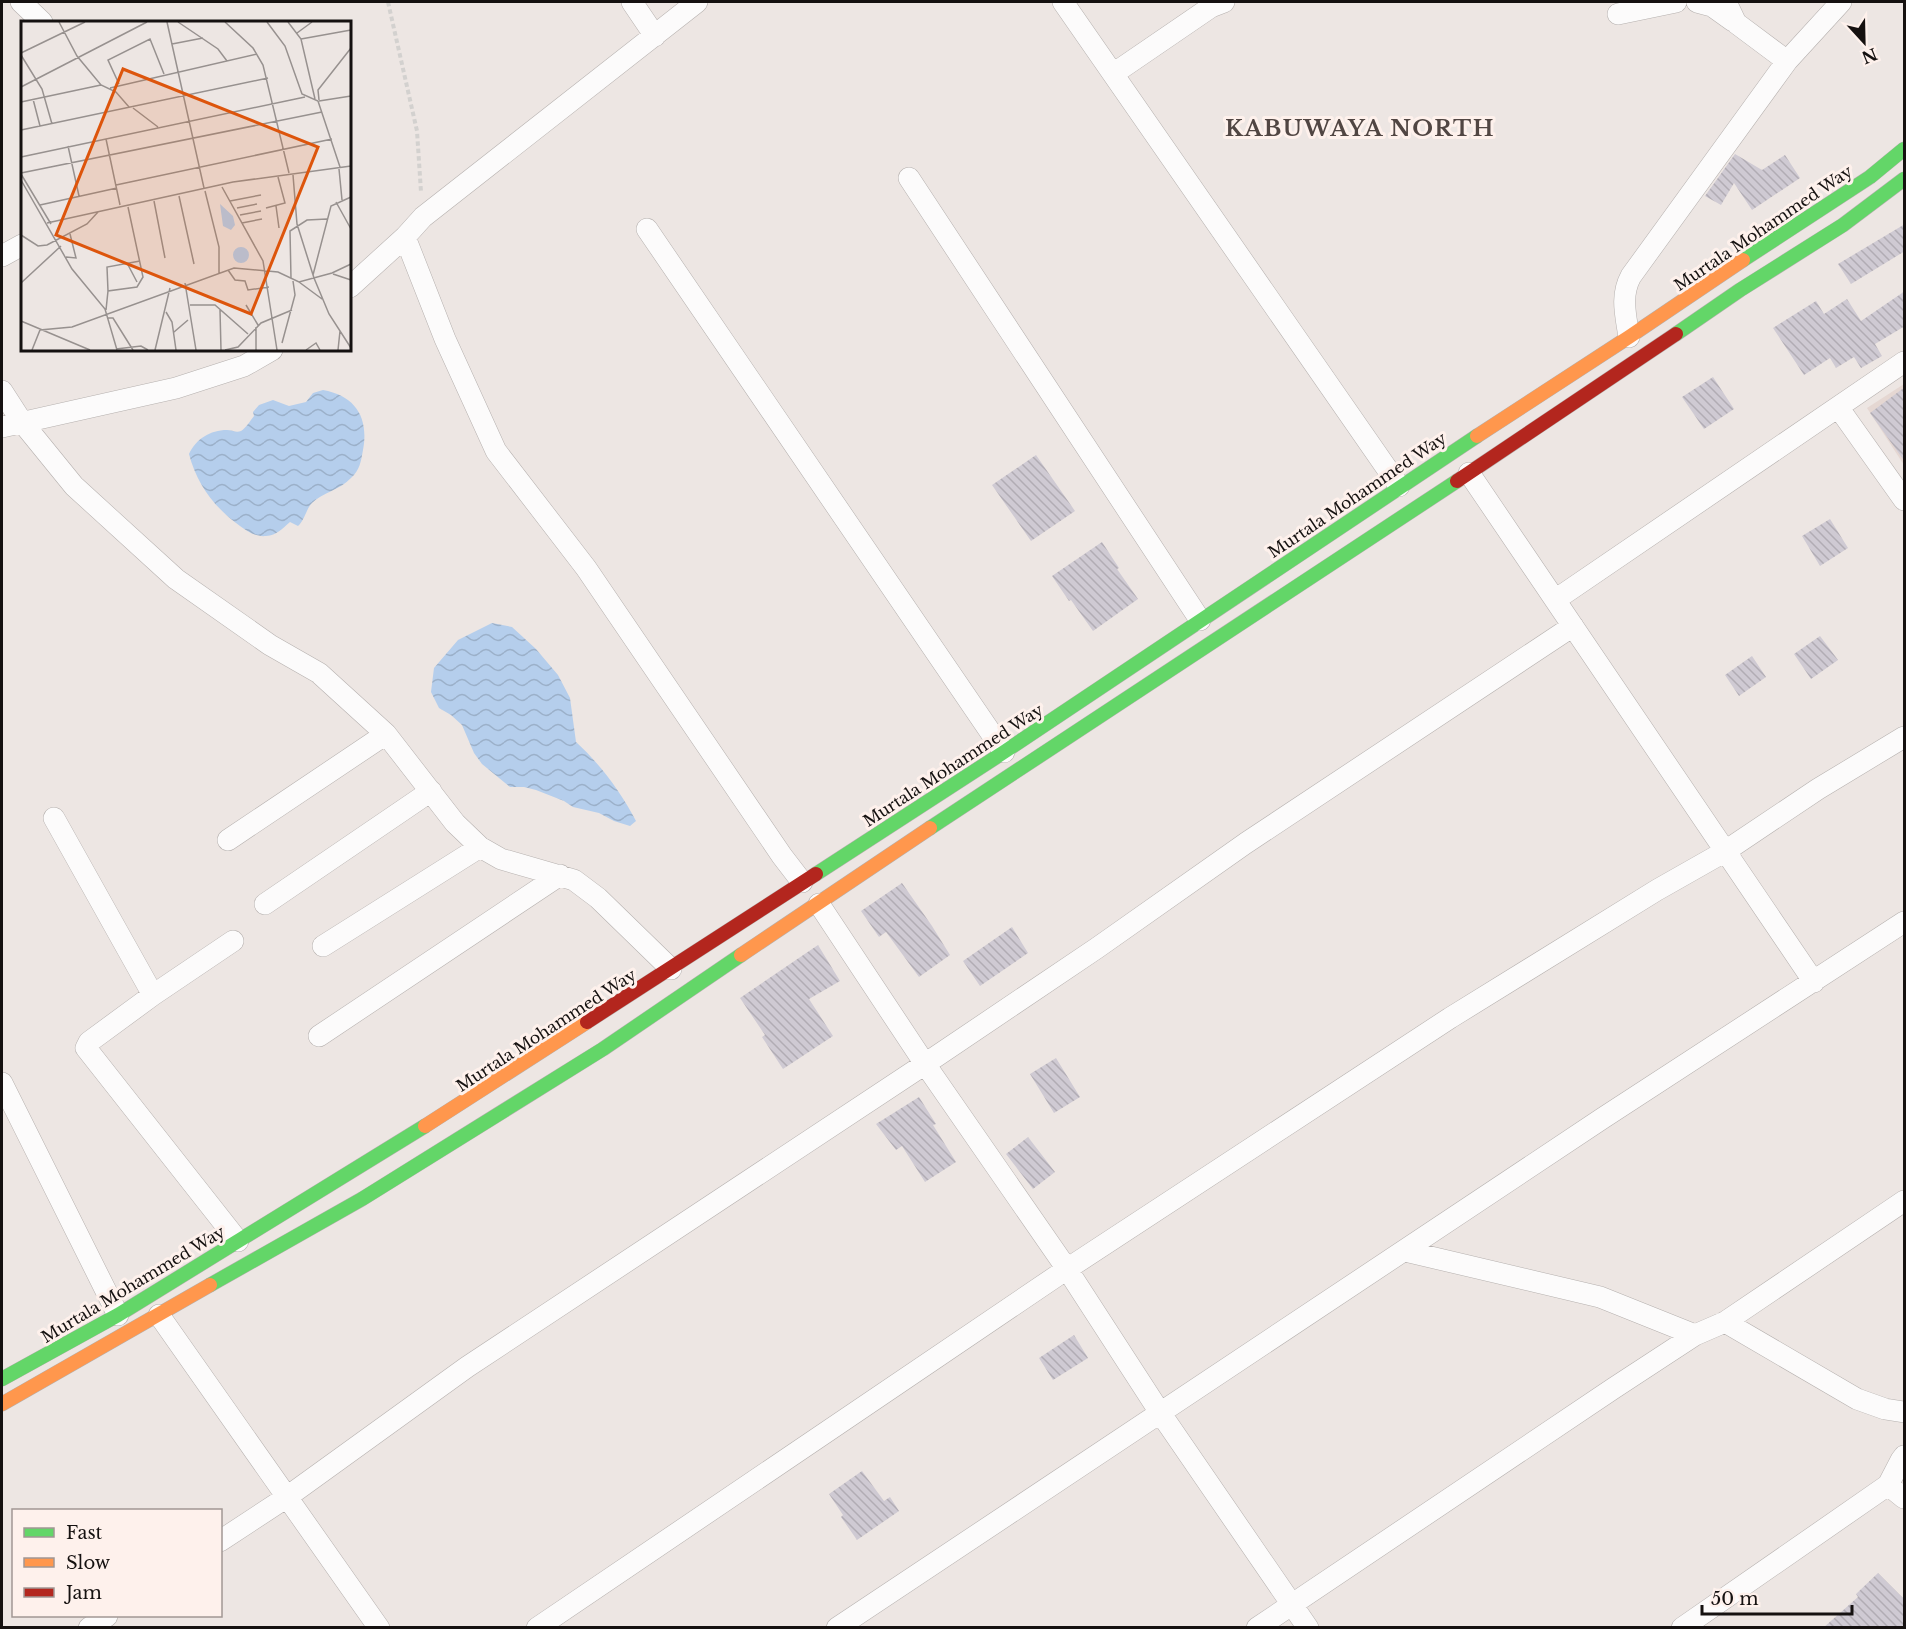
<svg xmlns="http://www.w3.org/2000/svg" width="1906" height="1629" font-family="'Libre Baskerville',serif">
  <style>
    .built { fill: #e5d7d2 }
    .water { fill: url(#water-waves) }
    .building { fill: url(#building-back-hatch) }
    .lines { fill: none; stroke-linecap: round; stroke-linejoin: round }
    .street-casing { stroke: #b5b0ae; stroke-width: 22 }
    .fast-casing { stroke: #b5b0ae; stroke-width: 15 }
    .slow-casing { stroke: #b5b0ae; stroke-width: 15 }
    .jam-casing { stroke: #b5b0ae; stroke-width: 15 }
    .path { stroke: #d3d1cf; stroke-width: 4; stroke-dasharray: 4.5 3; stroke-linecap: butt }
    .street { stroke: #fcfbfb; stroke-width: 21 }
    .fast { stroke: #63d668; stroke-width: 14 }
    .slow { stroke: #ff974d; stroke-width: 14 }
    .jam { stroke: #b3261e; stroke-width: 14 }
    .labels { text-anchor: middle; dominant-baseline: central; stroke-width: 6; stroke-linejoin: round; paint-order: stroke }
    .street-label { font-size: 16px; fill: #151110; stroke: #fef1ec }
    .district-label { font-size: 22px; font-weight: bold; letter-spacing: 1.5px; fill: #514643; stroke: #fef1ec }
    .inset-road { fill: none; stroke: #97918f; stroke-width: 1.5 }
    .view { fill: #dd550c; fill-opacity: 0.15; stroke: #dd550c; stroke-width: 3 }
    .inset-edge { fill: none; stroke: #151110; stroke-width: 3 }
  </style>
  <defs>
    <pattern id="water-waves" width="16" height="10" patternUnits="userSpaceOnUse" patternTransform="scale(1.5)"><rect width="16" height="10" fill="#b5ceec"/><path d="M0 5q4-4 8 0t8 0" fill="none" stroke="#9bb0c9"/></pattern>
    <pattern id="building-back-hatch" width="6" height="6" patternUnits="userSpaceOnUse" patternTransform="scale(1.5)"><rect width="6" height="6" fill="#cfcad3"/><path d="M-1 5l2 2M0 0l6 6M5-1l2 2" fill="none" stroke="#b1acb4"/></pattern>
  </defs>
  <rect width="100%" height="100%" fill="#ede6e3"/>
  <path class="built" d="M1904 384V465L1867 408Z"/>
  <path class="water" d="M323 390C356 396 369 418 363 450 361 461 360 470 351 478 340 490 323 492 312 503 306 509 305 520 298 526L290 522C282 529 277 535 266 536 256 537 248 532 240 526 215 508 197 485 189 454 196 439 210 430 227 430 232 430 236 433 241 431 246 428 250 421 254 416L253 412 259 405 273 400 289 406 306 402 313 393Z
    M492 623 512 627 536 649 558 675 570 698 576 742C600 764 621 792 636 821L630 826 614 821 599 813 573 807 564 801 536 790 524 787H510L482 764 474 753 462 725 451 715 439 708 431 692 434 668 458 640Z"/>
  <path class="building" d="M1735 154 1762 170 1785 155 1800 178 1752 210 1734 183 1721 205 1705 196Z
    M1905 224V251L1851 284 1838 264Z
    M1905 291V326L1875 344 1882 356 1861 368 1854 357 1836 368 1830 358 1804 375 1773 328 1816 301 1824 314 1847 299 1861 321Z
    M1713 377 1734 409 1704 429 1682 397Z
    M1905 387V462L1870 413Z
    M1036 455 1075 511 1031 541 992 485Z
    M1830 519 1848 548 1820 566 1802 536Z
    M1102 542 1119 568 1117 569 1138 599 1093 631 1071 600 1069 601 1052 576Z
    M1820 636 1838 660 1811 679 1794 654Z
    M1752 656 1766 677 1739 696 1725 675Z
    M902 883 932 926 950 955 919 977 886 932 879 937 861 911Z
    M1012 927 1028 953 980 986 963 961Z
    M818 945 840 981 809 999 833 1036 783 1069 762 1037 765 1035 740 998Z
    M1056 1058 1080 1097 1054 1113 1030 1074Z
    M919 1097 936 1124 933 1125 956 1162 925 1182 902 1146 896 1150 876 1124Z
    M1028 1137 1055 1172 1033 1189 1006 1154Z
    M1074 1335 1088 1358 1053 1380 1039 1358Z
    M862 1471 884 1501 890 1497 899 1511 857 1540 841 1517 843 1515 829 1494Z
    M1878 1573 1905 1600V1628H1823L1858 1597 1856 1594Z"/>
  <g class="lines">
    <defs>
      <path id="street" d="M21 2 42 22
        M632 2 655 36
        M1063 2 1399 486
        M1697 2 1712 6 1733 21
        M1726 2 1736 23 1787 61
        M1618 14 1676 2
        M1113 74 1211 7 1224 2
        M909 178 1200 620
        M647 229 1004 752
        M405 237 445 339 496 451 586 568 782 856 802 882
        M2 256 22 245
        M350 287 405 237 423 217 697 2
        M1629 337C1626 316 1620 296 1631 276L1787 61 1841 2
        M2 391 22 422 74 486 176 579 270 645 319 673 386 734 455 823 480 847 501 859 574 880 598 898 671 969
        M1838 407 1904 500
        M2 427 176 388 244 366 272 350
        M1469 473 1814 982
        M1555 600 1904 362
        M54 818 153 995
        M228 840 386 734
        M265 904 431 791
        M819 904 925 1064 1067 1269 1159 1411 1308 1628
        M233 941 153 995 89 1042 86 1048 238 1241
        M323 946 480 847
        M319 1036 560 875
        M2 1083 118 1315
        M1405 1251 1600 1297 1695 1335
        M159 1315 379 1628
        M1725 1322 1857 1399 1885 1409 1904 1412
        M1888 1485 1904 1498
        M220 1541 287 1497 467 1367 925 1064 1097 948 1246 843 1573 626
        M89 1628 107 1616
        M537 1628 1067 1269 1450 1018 1657 890 1724 852 1818 789 1904 737
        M837 1628 1603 1118 1904 922
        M1257 1628 1614 1388 1695 1335 1725 1322 1904 1201
        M1682 1628 1888 1485 1901 1460 1904 1456"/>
      <path id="fast" d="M1743 260 1870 177 1904 149
        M1676 334 1740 290 1843 225 1904 179
        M930 828 1457 481
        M816 874 1004 752 1477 436
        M210 1285 362 1199 603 1049 741 955
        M2 1379 118 1315 425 1126"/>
      <path id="slow" d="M1477 436 1629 337 1743 260
        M741 955 930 828
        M425 1126 587 1022
        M2 1404 210 1285"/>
      <path id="jam" d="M1457 481 1676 334
        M587 1022 816 874"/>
    </defs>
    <use href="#street" class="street-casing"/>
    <use href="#fast" class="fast-casing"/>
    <use href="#slow" class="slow-casing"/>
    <use href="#jam" class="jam-casing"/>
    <path class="path" d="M388 2 417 131 421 192"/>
    <use href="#street" class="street"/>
    <use href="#fast" class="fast"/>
    <use href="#slow" class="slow"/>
    <use href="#jam" class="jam"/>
  </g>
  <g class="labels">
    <g class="street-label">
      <text transform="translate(1763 228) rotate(-34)">Murtala Mohammed Way</text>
      <text transform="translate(1357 495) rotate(-34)">Murtala Mohammed Way</text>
      <text transform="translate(953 765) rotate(-33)">Murtala Mohammed Way</text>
      <text transform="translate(546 1030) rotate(-33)">Murtala Mohammed Way</text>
      <text transform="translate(133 1284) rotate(-31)">Murtala Mohammed Way</text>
    </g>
    <g class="district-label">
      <text x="1360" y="128">KABUWAYA NORTH</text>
    </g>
  </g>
  <g transform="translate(21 21)">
    <rect width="330" height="330" fill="#ede6e3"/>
    <path d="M199 183 212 195 214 204 210 209 202 205ZM212 234a8 8 0 1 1 16 0a8 8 0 1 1-16 0Z" fill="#b5ceec"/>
    <path class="inset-road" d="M38 1 56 35 80 64 95 71 108 86M146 1 183 167M157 1 197 28 206 40M204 1 232 27 242 44 268 152M246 1 264 25 281 73 297 80 319 146M267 1 280 18 294 78M276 12 291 1M280 18 330 9M151 23 182 17M0 32 64 1M0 34 21 68 31 103M98 63 87 39 129 18 143 53M0 66 126 1M89 67 236 33M12 78 19 105M298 79 297 69 330 27M298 80 330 75M0 81 80 64M112 87 137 106M0 109 247 57M85 118 99 184M47 125 58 175M0 136 284 76M318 148 321 179M0 152 301 91M0 153 30 203M272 154 276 203 293 257 308 293 330 327M0 159 51 248 84 288 96 329M95 164 311 118M201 166 242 240 256 329M184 170 198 226V252M158 175 173 243M133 180 144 237M209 180 240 174M315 181 330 208M19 184 96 167M255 185 258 207M216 187 236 183M245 187 264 182 257 156M219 194 240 190M26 202 212 161 330 145M221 202 241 198M0 214 17 225 26 224 66 203 77 191M45 236 55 237 49 213M106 242 116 261M207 249 214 259 224 260 227 269 248 266M312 253 330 259M292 254 310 185 330 176M270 257 269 210 286 199 306 198M278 261 301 278M0 262 40 225M164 262 175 329M87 270 86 246 119 240M169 284H194L227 313M225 284 237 304M85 289 87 270 116 266 122 256 107 186M199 289 200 329M145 291 151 301 155 329M87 297H92L112 329M0 300 69 329M153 311 167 299M261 322 274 274 272 260M95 328 120 325 127 329M11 329 19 309 51 306 213 247 257 251 278 261 311 252 330 243M134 329 149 267M204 329 217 326 240 302 271 289M235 329V306M285 329 295 322 299 329M317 329 319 310"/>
    <path class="view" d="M102 48 297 126 230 293 35 214Z"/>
    <rect width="330" height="330" class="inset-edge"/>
  </g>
  <rect width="1906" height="1629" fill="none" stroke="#151110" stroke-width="6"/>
  <rect x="12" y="1509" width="210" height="108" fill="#fef1ec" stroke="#a19794" stroke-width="1.5"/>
  <rect x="24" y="1528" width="30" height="9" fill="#63d668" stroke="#a19794" stroke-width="1.5"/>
  <text x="66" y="1539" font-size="18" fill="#151110">Fast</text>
  <rect x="24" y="1558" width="30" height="9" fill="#ff974d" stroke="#a19794" stroke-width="1.5"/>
  <text x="66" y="1569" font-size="18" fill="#151110">Slow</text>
  <rect x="24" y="1588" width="30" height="9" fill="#b3261e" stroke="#a19794" stroke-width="1.5"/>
  <text x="66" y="1599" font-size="18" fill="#151110">Jam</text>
  <g transform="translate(1864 42) rotate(158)" stroke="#fef1ec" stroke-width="4.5" paint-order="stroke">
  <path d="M0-4.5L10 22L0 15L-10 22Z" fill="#151110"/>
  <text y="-9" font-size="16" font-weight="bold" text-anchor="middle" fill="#151110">N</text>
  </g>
  <path d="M1702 1605v9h150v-9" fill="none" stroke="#151110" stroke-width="3"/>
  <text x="1711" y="1605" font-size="18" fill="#151110" stroke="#fef1ec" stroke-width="4.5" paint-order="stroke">50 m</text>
</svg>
